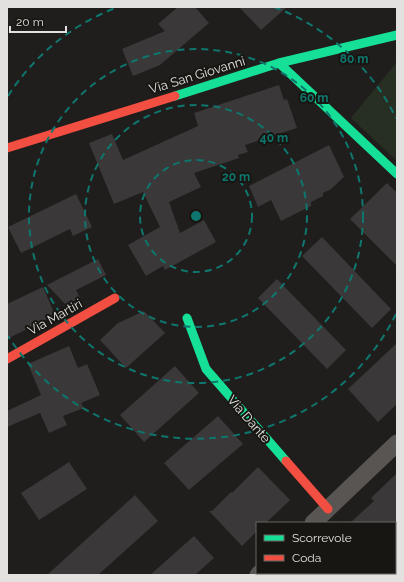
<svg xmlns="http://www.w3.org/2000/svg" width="404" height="582" font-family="Raleway,sans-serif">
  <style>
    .green { fill: #272f23 }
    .building { fill: #3a3838 }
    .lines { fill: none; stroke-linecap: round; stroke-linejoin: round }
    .street { stroke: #595553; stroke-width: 17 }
    .fast { stroke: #16e098; stroke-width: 9 }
    .jam { stroke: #f24e42; stroke-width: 9 }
    .ring { fill: none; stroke: #0f766e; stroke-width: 2; stroke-dasharray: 7 5 }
    .labels { text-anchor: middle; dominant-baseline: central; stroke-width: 4; stroke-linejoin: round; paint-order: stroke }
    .street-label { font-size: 13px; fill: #e2e1df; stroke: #171612 }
    .centre { fill: #0f766e; stroke: #171612; stroke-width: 2 }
    .ring-label { font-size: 12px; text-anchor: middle; font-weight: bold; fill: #0f766e; stroke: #171612; stroke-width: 4; stroke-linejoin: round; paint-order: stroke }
  </style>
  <rect width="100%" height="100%" fill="#201e1c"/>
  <path class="green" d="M397 62V161L351 118Z"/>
  <path class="building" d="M178 7H195L209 23 160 65 133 76 122 49 165 31 158 24Z
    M239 7H287L261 30Z
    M279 85 284 100 287 99 297 128 245 145 248 152 238 155 239 158 194 173 201 187 169 202 180 233 204 220 216 242 165 270 163 266 146 276 128 245 160 227 143 192 114 204 89 143 112 134 123 160 198 126 194 113Z
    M329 145 344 177 331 189 323 193V196L311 202V206L281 221 271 200 258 207 249 186Z
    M387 183 397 193V266L350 219Z
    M76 194 92 227 73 236 70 229 21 253 8 227Z
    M322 237 391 309 372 328 302 256Z
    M98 259 106 275 76 290 80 298 66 305 47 285Z
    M277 279 346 350 327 369 258 298Z
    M43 287 55 315 7 339V304Z
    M144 311 165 333 126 368 100 340 118 323Z
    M397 343V404L378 422 348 389Z
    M69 346 78 368 87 364 100 395 81 403 84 408 63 416 67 425 49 433 40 413 7 427V411L41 395 28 364Z
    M175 366 199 393 144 442 120 415Z
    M218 416 243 444 189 490 164 463Z
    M69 462 87 489 39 520 21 493Z
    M258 467 290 500 266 523H257V531L242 546 209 511H212L231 492 232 493Z
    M397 473V523H350L374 501 371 498Z
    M135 495 158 521 98 575H47Z
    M194 536 214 558 195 575H150Z"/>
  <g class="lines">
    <path class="street" d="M313 523 397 443
      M258 575 260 573"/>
    <path class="fast" d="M279 63 397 174
      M175 96 279 63 397 35
      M187 318 206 369 286 461"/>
    <path class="jam" d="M7 148 175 96
      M7 359 115 298
      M286 461 328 509"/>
  </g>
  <g class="ring">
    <circle cx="196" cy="216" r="56"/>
    <circle cx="196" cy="216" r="111"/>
    <circle cx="196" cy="216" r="167"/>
    <path d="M396 314A223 223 0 0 1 8 336M8 96A223 223 0 0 1 118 7M274 7A223 223 0 0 1 396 118"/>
  </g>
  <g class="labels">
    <g class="street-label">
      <text transform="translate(197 75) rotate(-17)">Via San Giovanni</text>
      <text transform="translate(55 317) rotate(-29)">Via Martiri</text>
      <text transform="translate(249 419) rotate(49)">Via Dante</text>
    </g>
  </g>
  <circle cx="196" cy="216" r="6" class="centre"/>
  <g class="ring-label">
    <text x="354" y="63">80 m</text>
    <text x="314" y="102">60 m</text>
    <text x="274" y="142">40 m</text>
    <text x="236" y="181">20 m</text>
  </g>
  <rect width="404" height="582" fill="none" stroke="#e2e1df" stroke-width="16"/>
  <rect x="256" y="522" width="140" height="52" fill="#171612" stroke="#686764"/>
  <rect x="264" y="535" width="20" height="6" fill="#16e098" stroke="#686764"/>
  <text x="292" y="542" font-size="12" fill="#e2e1df">Scorrevole</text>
  <rect x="264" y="555" width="20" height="6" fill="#f24e42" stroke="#686764"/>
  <text x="292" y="562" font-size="12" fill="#e2e1df">Coda</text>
  <path d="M10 26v6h56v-6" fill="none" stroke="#e2e1df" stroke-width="2"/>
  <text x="16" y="26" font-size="12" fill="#e2e1df" stroke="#171612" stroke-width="3" paint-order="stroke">20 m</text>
</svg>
